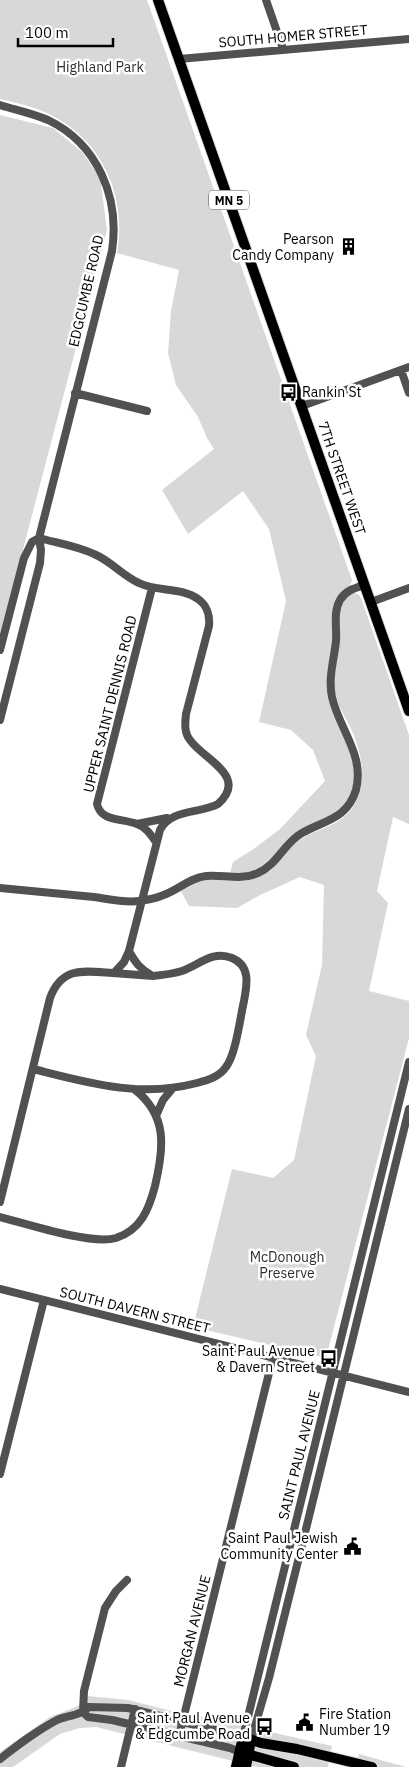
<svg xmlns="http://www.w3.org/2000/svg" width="409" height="1767" font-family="'IBM Plex Sans',sans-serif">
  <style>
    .green { fill: #d8d8d8 }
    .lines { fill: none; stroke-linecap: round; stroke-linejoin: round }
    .major-casing { stroke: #dbdbdb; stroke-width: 12 }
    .minor { stroke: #515151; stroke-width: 8 }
    .major { stroke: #000; stroke-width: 10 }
    .labels { text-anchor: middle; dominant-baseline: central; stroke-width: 5; stroke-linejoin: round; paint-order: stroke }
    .shield { fill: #fff; stroke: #4c4c4c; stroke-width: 1 }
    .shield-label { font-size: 12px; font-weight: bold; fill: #000 }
    .street-label { font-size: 14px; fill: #000; stroke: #fff }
    .park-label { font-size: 14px; fill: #2f2f2f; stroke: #fff }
    .poi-label { font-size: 14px; fill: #000; stroke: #fff; text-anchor: end }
  </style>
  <rect width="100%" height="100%" fill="#fff"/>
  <path class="green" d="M0 0H147L352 580C351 589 338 595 334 604 332 608 333 613 333 619 333 627 333 636 332 645 330 656 327 668 327 679 326 720 378 769 342 808 329 822 307 826 292 836 277 847 269 869 249 873 243 874 236 873 230 874L233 862 255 848 280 829 325 781 313 750 291 730 259 722 286 601 269 529 243 491 188 534 162 490 214 449 207 438 198 417 176 385 168 353 171 311 179 270 117 253C127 197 103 141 51 115 36 107 17 103 0 99Z
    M0 115 53 128 82 152 100 177 107 230 0 637Z
    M352 593 358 594 361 598 409 735V824L393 817 377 891 388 903 369 991 409 1001V1038L326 1358 193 1327 232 1169 273 1178 294 1160 316 1056 306 1035 322 965 324 885 300 877 260 895 237 908 189 906 181 891C191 886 201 880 212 879 226 879 240 883 254 879 274 872 283 852 300 840 316 829 336 827 349 812 369 788 363 755 351 729 345 716 337 705 335 691 332 672 340 653 340 634 340 619 337 603 352 593Z
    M88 1696 128 1700 176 1712C181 1711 186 1709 191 1714L332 1746 328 1767H257L96 1727 80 1728 60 1734 13 1767H0V1752L50 1717 78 1706 80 1704V1699Z
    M359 1754 406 1767H356Z"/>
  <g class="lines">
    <defs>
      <path id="major" d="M158 0 409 711
        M240 1752 294 1767
        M236 1767 243 1737 261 1743 297 1749 372 1767
        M246 1767 251 1740"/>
    </defs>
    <use href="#major" class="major-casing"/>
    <path class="minor" d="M266 0 283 49
      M179 59 409 39
      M0 105C16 110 32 113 48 120 98 144 120 198 112 251L39 538 41 550 40 563 0 720
      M401 370 409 393
      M75 393 147 411
      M302 406 409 367
      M39 538C57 543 77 546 94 554 111 561 123 576 139 583 157 592 182 587 198 599 207 605 210 616 209 626L186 714C185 723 184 733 190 740 204 760 249 776 218 804 199 814 170 809 160 830L129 951 124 962 114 973
      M152 588 97 804C101 822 122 818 137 824 146 827 151 835 156 842
      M371 602 409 588
      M0 650 24 558 32 542 39 538
      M137 824 167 818
      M0 888C31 891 63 894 94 897 108 899 125 903 139 901 146 900 154 899 161 896 177 891 189 878 206 876 223 874 241 881 258 873 277 865 284 843 302 833 325 820 347 819 356 790 365 755 339 729 332 697 328 677 334 660 336 641 337 628 333 612 340 600 346 590 355 588 365 585
      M129 951C135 962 140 969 151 975
      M156 1116 163 1100 173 1088
      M0 1202 50 998C62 966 84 971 113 973 126 974 139 975 153 976 163 975 173 974 182 971 199 965 213 950 232 958 251 966 247 985 244 1001 240 1018 236 1054 226 1067 219 1077 208 1080 197 1083 139 1098 89 1083 33 1069
      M0 1217C27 1224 91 1245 116 1238 141 1230 149 1209 155 1186 164 1148 168 1115 134 1089
      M0 1289 409 1392
      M0 1474 44 1300
      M83 1712 88 1717 112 1720 230 1748 240 1752
      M83 1712 84 1691 105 1608 116 1591 127 1580
      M179 1736 273 1357
      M251 1740 269 1678 304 1537 409 1109
      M0 1759C18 1745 36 1731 57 1720 68 1715 80 1716 89 1707L128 1708 243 1737 409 1062
      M121 1767 135 1709"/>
    <use href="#major" class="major"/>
  </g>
  <defs>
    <symbol id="building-bare" viewBox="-9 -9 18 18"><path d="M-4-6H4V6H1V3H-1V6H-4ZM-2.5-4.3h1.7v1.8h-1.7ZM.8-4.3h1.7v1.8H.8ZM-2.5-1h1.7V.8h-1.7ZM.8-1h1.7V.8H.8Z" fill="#000" stroke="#fff" stroke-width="2.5" paint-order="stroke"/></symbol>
    <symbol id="bus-bare" viewBox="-9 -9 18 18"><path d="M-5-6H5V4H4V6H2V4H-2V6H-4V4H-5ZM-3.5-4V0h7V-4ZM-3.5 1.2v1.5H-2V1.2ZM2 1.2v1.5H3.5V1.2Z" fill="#000" stroke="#fff" stroke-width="2.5" paint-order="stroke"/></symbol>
    <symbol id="civic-bare" viewBox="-9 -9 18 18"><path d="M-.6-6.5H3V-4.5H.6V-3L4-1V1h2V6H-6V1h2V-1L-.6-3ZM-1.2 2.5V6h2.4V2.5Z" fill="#000" stroke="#fff" stroke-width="2.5" paint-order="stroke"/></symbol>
  </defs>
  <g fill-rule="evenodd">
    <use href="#building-bare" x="336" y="234" width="25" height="25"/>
    <use href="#bus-bare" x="276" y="380" width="25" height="25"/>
    <use href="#bus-bare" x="316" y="1346" width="25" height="25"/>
    <use href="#civic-bare" x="340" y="1534" width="25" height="25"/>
    <use href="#civic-bare" x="292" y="1710" width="25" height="25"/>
    <use href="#bus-bare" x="252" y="1714" width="25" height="25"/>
  </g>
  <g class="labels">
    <rect class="shield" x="209" y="190.5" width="40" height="19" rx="4"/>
    <g class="shield-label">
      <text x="229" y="200">MN 5</text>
    </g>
    <g class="street-label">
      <text transform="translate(293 36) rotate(-5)">SOUTH HOMER STREET</text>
      <text transform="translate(86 291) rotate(-77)">EDGCUMBE ROAD</text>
      <text transform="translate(342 478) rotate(71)">7TH STREET WEST</text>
      <text transform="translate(110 704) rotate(-76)">UPPER SAINT DENNIS ROAD</text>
      <text transform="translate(135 1310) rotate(14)">SOUTH DAVERN STREET</text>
      <text transform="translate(299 1455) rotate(-76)">SAINT PAUL AVENUE</text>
      <text transform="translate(192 1631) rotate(-76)">MORGAN AVENUE</text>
    </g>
    <g class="park-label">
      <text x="100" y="67">Highland Park</text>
      <text x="287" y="1257">McDonough<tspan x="287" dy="16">Preserve</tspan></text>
    </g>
    <g class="poi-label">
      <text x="334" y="239">Pearson<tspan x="334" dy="16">Candy Company</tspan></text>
      <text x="302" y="392" text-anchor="start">Rankin St</text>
      <text x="315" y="1351">Saint Paul Avenue<tspan x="315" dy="16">&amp; Davern Street</tspan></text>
      <text x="338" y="1538">Saint Paul Jewish<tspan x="338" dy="16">Community Center</tspan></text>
      <text x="319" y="1714" text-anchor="start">Fire Station<tspan x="319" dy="16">Number 19</tspan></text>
      <text x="250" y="1718">Saint Paul Avenue<tspan x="250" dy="16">&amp; Edgcumbe Road</tspan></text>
    </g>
  </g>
  <path d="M18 38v8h95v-8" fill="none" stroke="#000000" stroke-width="2.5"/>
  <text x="25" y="38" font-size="15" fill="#000000" stroke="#ffffff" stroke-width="4" paint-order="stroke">100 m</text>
</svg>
